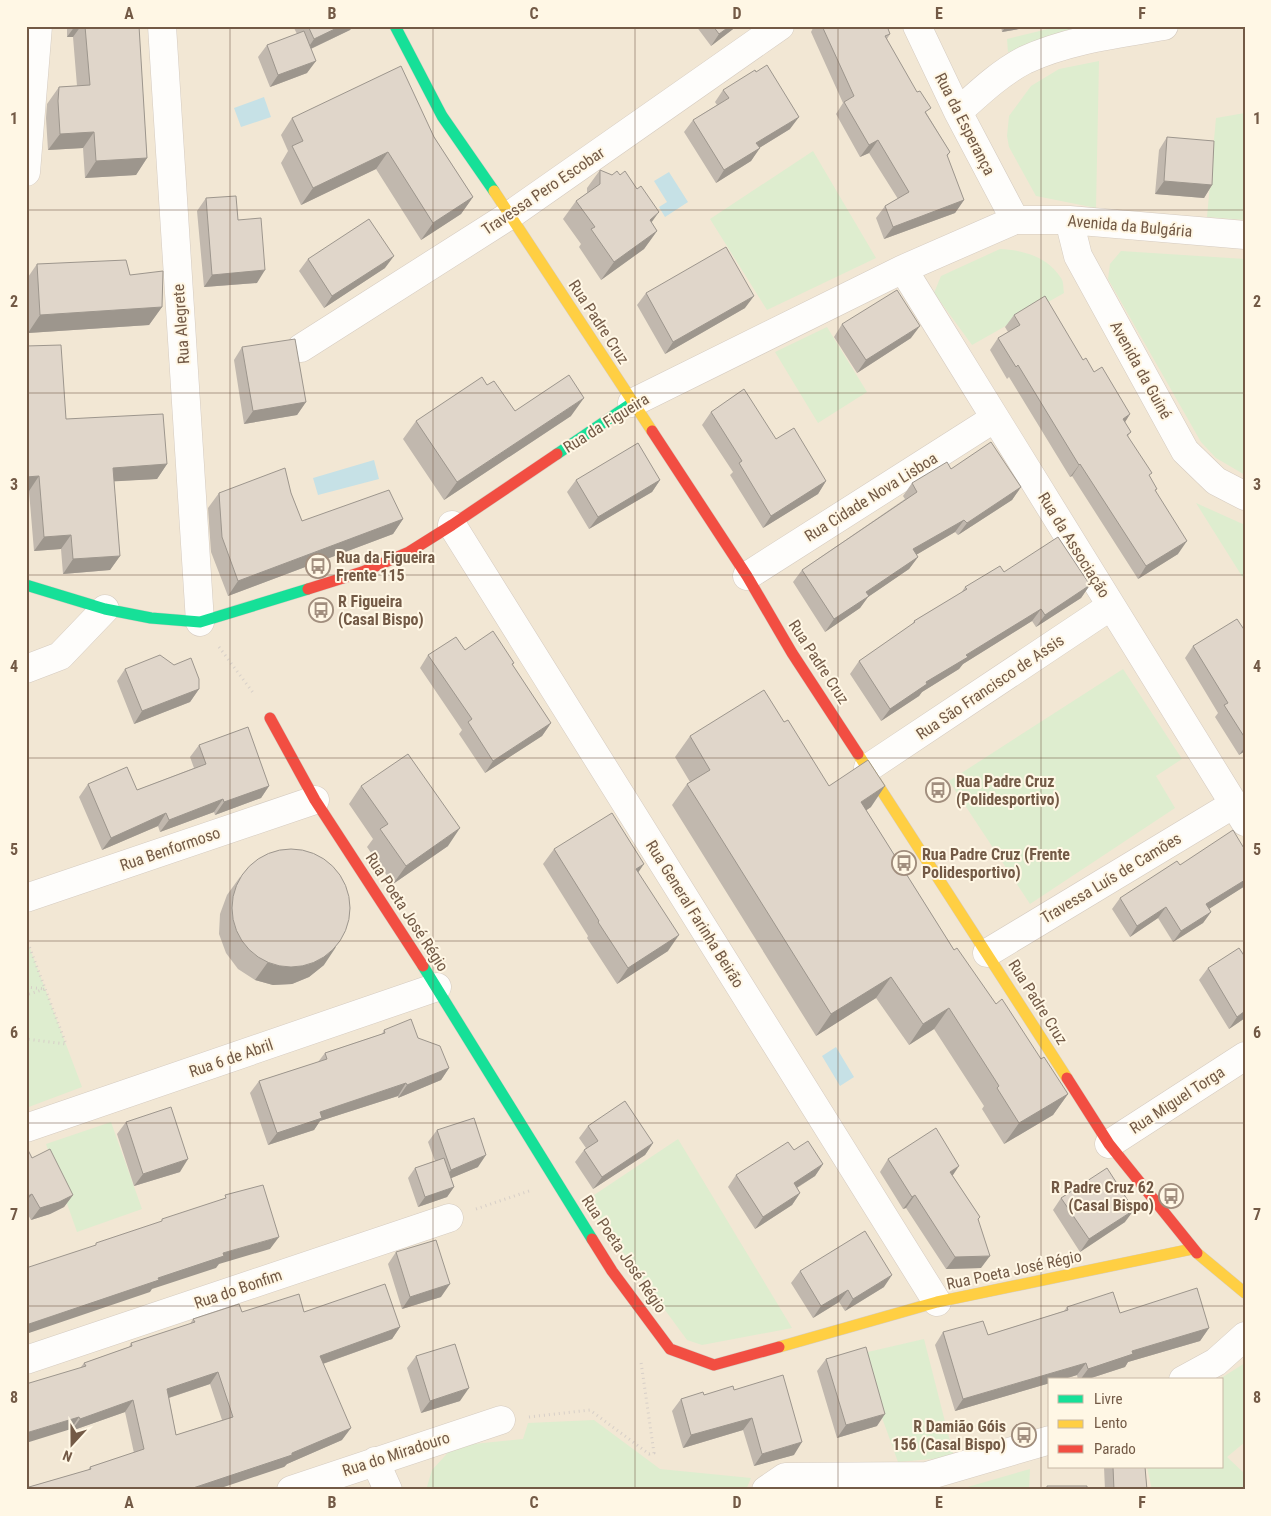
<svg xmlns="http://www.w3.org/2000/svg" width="1271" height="1516" font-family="'Roboto Condensed',sans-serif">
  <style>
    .residential { fill: #f2e7d4; fill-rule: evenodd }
    .green { fill: #deedcf }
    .water { fill: #c6e1e6 }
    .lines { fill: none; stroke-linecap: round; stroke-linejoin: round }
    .street-casing { stroke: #d5cbc0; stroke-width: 29 }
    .fast-casing { stroke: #d6cdc2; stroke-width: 12 }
    .slow-casing { stroke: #d6cdc2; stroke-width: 12 }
    .jam-casing { stroke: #d6cdc2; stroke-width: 12 }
    .path { stroke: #d7cfc8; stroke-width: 3; stroke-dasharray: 1 4; stroke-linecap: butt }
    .street { stroke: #fefdfb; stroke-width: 28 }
    .fast { stroke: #16e098; stroke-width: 11 }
    .slow { stroke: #ffcf43; stroke-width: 11 }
    .jam { stroke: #f24e42; stroke-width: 11 }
    .wall { fill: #c1b8ae; fill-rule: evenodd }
    .shaded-wall { fill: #9d968d }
    .building { fill: #e0d6ca; stroke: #9d968d; fill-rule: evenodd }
    .grid { fill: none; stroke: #735a46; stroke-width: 1; stroke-opacity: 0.55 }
    .labels { text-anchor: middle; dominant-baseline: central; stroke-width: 4; stroke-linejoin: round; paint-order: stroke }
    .street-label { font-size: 16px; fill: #735a46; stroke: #fff7e5 }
    .poi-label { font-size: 16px; font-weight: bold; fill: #735a46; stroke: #fff7e5; text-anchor: start }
    .neatline { fill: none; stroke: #735a46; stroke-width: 2 }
    .grid-label { font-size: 16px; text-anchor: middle; font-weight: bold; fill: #735a46 }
  </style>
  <rect width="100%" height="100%" fill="#f6f0e5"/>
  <path class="residential" d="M26 26H1245V1490H26ZM1050 1380H1222V1467H1050Z"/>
  <path class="green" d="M1060 26H1121L1008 52 1007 39Z
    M1099 61 1096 208 1036 196 1009 147 1007 136 1009 116 1031 86 1059 69Z
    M1245 113V220L1207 217 1216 118Z
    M813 151 876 258 767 310 710 219Z
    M1000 249C1023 250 1048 257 1061 278 1064 282 1063 288 1064 293L972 345 934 293 941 276Z
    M1121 251 1245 259V475L1216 458 1201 442 1108 279 1110 264Z
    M827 327 867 392 818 423 775 352Z
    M1196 503 1245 525V581Z
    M1123 669 1182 759 1156 776 1175 808 1030 904 949 781Z
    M26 938 82 1087 26 1108Z
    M111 1122 142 1209 77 1232 46 1144Z
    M678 1139 792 1328 702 1345 687 1340 585 1201Z
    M924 1339 954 1457 898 1462 859 1354Z
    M1245 1363V1442L1227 1457 1245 1474V1490H1152L1147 1467H1222V1380H1218Z
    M594 1420 660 1469 751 1478 746 1490H426L432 1470 454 1446 523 1439 528 1423Z
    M1030 1469 1029 1490H957Z"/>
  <path class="water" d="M264 97 271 117 241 127 234 108Z
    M669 172 688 202 665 217 659 207 667 202 654 181Z
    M374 460 379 479 318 495 313 478Z
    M836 1047 854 1077 840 1086 822 1056Z"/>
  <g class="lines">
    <defs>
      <path id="street" d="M162 26 200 622
        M917 26 958 112 1015 220
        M958 112C979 93 1000 73 1025 60 1068 40 1117 34 1164 26
        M26 172 38 26
        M1069 220 1078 256 1185 451 1216 481 1245 496
        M903 269 1245 822
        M301 348 510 215 780 26
        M632 403 903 269 1015 220H1069L1245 235
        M452 525 937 1302
        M747 576 995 418
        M26 669 60 656 105 609
        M868 768 1111 606
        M26 898 315 800
        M987 953 1234 804
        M26 1128 437 987
        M1109 1144 1245 1056
        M26 1360 449 1218
        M1183 1380 1216 1362 1245 1336
        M375 1461 388 1490
        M291 1490 501 1420
        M766 1490 785 1477 927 1476 1050 1440"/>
      <path id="fast" d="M395 26 442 116 494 191
        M557 454 632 403
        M26 585 105 609 151 618 200 622 308 589
        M423 966 592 1239"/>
      <path id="slow" d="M494 191 652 431
        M858 754 1067 1078
        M1197 1253 1245 1293
        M779 1347 937 1302 1192 1249"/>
      <path id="jam" d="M652 431 747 576 792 653 858 754
        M308 589 362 572 409 552 452 525 557 454
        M270 718 315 800 423 966
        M1067 1078 1109 1144 1197 1253
        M592 1239 612 1271 670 1349 714 1365 779 1347"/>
    </defs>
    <use href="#street" class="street-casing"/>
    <use href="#fast" class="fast-casing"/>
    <use href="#slow" class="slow-casing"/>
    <use href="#jam" class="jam-casing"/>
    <path class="path" d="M219 647 254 694
      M26 938 66 1044 26 1039
      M26 987 45 989 26 995
      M476 1209 529 1191
      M529 1417 590 1410 649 1454 654 1453 641 1362"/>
    <use href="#street" class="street"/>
    <use href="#fast" class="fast"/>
    <use href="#slow" class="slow"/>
    <use href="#jam" class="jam"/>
  </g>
  <path class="wall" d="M67 26H141L139 29 147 158 136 175 85 178 83 148 48 150 46 118 47 104 59 87 77 86 73 37H67Z
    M293 26H353L350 30 311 49 307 73 270 87 258 57 267 45 297 34Z
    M696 26H737L711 46Z
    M812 26H887L890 34 887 39 927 114 950 152 947 157 964 200 955 213 884 239 876 218 885 206 898 199 869 153 860 157 836 114 843 103 811 32 813 28Z
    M1001 26H1036L1002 32Z
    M723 90 790 129 759 148 751 161 716 183 684 132 693 120 717 105 715 102Z
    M292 118 434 137 473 197 461 214 421 240 376 169 301 205 281 163 288 151 281 135Z
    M1167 137 1212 185 1204 198 1155 194 1159 150Z
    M600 170 612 175H620L657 231 644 249 601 280 579 247 581 244 563 219 576 201 587 193V188Z
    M206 198 238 220 257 283 204 287 197 211Z
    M308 259 385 268 324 308 299 271Z
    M37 264 130 275 162 307 149 325 28 333 26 308V280Z
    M646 293 745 308 665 354 637 305Z
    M1014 315 1083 360 1130 414 1125 422 1131 432 1128 436 1156 491 1178 554 1138 579 1072 476 1070 477 1009 377 1007 379 990 350 998 338 1008 332 1005 327Z
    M842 324 911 338 857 373 834 337Z
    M26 346 66 419 167 464 157 479 114 481 120 556 110 570 63 574 61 549 34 551 29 491H26Z
    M242 347 306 402 297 415 244 424 234 360Z
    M487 385 515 411 571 416 444 500 403 439 416 421Z
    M711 412 776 439 826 481 818 494 763 528 730 475 733 472 702 425Z
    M951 469 1021 487 1012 500 958 535 955 532 916 555 918 557 909 569 868 597 860 608 825 632 793 582 802 570 905 499 903 496 912 483Z
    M576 480H660L652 492 589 529 567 492Z
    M219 493H291L302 521 403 519 393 534 228 596 211 552 208 508Z
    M1004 572 1090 585 1081 598 1036 627 1032 621 963 664 959 669 922 692 919 696 881 721 850 674 859 661 912 625 914 621 961 593 965 587Z
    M1245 631V751L1239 755 1215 717 1218 713 1185 658 1193 646Z
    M465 650 514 663 512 665 551 723 542 736 485 773 459 734 462 730 420 668 428 655Z
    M125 669 199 689 190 702 134 724 117 681Z
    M784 722 829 786 871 807 866 810 954 950 996 1004 1041 1059 1068 1094 1053 1115 1004 1144 982 1109 984 1106 934 1029 909 1045 876 998 816 1036 672 805 687 784 690 782 675 757 690 736Z
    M199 745 269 786 261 798 215 815 214 812 160 832 158 826 102 850 79 797 88 784 137 790 194 768 190 757Z
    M361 786 448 846 393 884 367 847 373 839 349 804Z
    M554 849 638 873 668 951 617 984 587 938 588 936 543 864Z
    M1245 850V886L1208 909 1211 912 1203 923 1173 942 1158 918 1130 937 1112 909 1120 898 1180 865Z
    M240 877 324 965 309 977 292 984 273 985 255 980 238 969 226 953 219 934 220 914 227 895Z
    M1208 968 1245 1018 1229 1029 1199 980Z
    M384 1030 418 1038 449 1068 441 1080 398 1098V1096L320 1121 314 1130 268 1145 250 1093 259 1081 318 1062 325 1053 382 1034Z
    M126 1122 180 1172 134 1186 117 1134Z
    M588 1126 653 1143 645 1155 593 1189 575 1162 584 1150 586 1148 579 1138Z
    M437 1130 478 1167 451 1178 454 1187 447 1197 418 1207 408 1178 415 1168 435 1161 428 1142Z
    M26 1148 32 1158 73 1195 64 1207 50 1214 31 1220 26 1211Z
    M794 1150 823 1164 815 1176 797 1188 800 1193 792 1205 755 1229 728 1187 736 1175Z
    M888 1159 953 1176 980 1217 978 1220 981 1268 946 1269 906 1208 903 1209 880 1172Z
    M1061 1198 1125 1222 1080 1252 1053 1210Z
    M396 1252 441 1297 402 1309 388 1264Z
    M800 1271 884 1287 845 1311 839 1302 813 1318 791 1283Z
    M1067 1307 1120 1313 1209 1328 1200 1341 1128 1362 1125 1367 1085 1380H1078L1077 1375 1061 1380H1050V1383L955 1411 935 1345 943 1332 988 1335 1064 1311Z
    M242 1312H304L400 1327 392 1339 323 1364 342 1440 287 1464 284 1467 29 1487 88 1470 90 1467 134 1453 125 1412 71 1431V1429L81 1367 84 1363 129 1347 131 1343 190 1324 193 1319ZM210 1384 222 1420 176 1435 169 1398Z
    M416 1356 460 1401 421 1413 407 1368Z
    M826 1359 877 1426 837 1438 817 1371Z
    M734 1390 794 1455 754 1466 743 1430 683 1448 672 1411 681 1399Z
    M1104 1467H1145L1147 1490H1105Z"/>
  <path class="shaded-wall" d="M75 26H81L73 37H67Z
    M341 26H353L350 30 306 51 314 39Z
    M730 26H737L711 46 719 34Z
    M950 26H959L949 29Z
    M961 26H970L960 28Z
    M1006 26H1036L1002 32Z
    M316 61 307 73 270 87 278 75Z
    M799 117 790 129 748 155 756 143Z
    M94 132 83 148 48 150 60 134Z
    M878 140 869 153 860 157 869 145Z
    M760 148 751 161 716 183 724 170Z
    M388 152 376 169 301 205 313 188Z
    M147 158 136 175 85 178 96 161Z
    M1164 181 1212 185 1204 198 1155 194Z
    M473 197 461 214 421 240 433 223Z
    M964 200 955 213 884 239 893 227Z
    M659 212 646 230 650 220Z
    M657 231 644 249 601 280 614 262Z
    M394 256 385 268 324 308 332 296Z
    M265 270 257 283 204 287 212 275Z
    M754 296 745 308 665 354 673 342Z
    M162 307 149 325 28 333 40 315Z
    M920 326 911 338 857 373 866 360Z
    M584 398 571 416 444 500 457 482Z
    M306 402 297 415 244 424 253 411Z
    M1130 414 1122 427 1123 419Z
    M167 464 157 479 103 482 113 468Z
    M1080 464 1072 476 1070 477 1079 465Z
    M39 476 29 491H26V477Z
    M660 480 652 492 589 529 598 517Z
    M826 481 818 494 763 528 771 516Z
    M1021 487 1012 500 958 535 967 523Z
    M403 519 393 534 228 596 238 581Z
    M964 520 955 532 904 562 913 549Z
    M71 535 61 549 34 551 44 537Z
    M1187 541 1178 554 1138 579 1146 566Z
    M120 556 110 570 63 574 73 559Z
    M918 557 909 569 868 597 860 608 825 632 834 619 866 592Z
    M1090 585 1081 598 1036 627 1045 615Z
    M1041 609 1032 621 963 664 959 669 922 692 919 696 881 721 890 709 926 682 966 655Z
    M199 689 190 702 134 724 142 711Z
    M551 723 542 736 485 773 493 761Z
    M1245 747V751L1239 755Z
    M269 786 261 798 215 815 224 802Z
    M885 786 871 807 847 824 861 802Z
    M223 799 214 812 160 832 169 820Z
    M166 813 158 826 102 850 111 838Z
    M460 828 448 846 393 884 406 866Z
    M644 864 633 880 636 869Z
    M1245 880V886L1198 916 1206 904Z
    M1166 907 1158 918 1130 937 1137 926Z
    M1211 912 1203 923 1173 942 1181 931Z
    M679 935 668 951 617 984 628 968Z
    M336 947 324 965 309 977 292 984 273 985 255 980 268 962Z
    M891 977 876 998 816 1036 831 1014Z
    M949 1008 934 1029 909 1045 923 1024Z
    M1245 1011V1018L1229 1029 1237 1017Z
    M449 1068 441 1080 398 1098 407 1085Z
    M406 1083 398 1096 320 1121 314 1130 268 1145 277 1133 320 1112Z
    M1068 1094 1053 1115 1004 1144 1019 1123Z
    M653 1143 645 1155 593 1189 602 1177Z
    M486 1155 478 1167 442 1182 451 1170Z
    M188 1159 180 1172 134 1186 143 1174Z
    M823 1164 815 1176 785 1195 794 1183Z
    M959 1166 951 1178 950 1172Z
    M454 1187 447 1197 418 1207 425 1197Z
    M800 1193 792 1205 755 1229 763 1217Z
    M32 1194 26 1202V1197Z
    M73 1195 64 1207 50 1214 31 1220 40 1208Z
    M915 1195 906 1208 903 1209 912 1197Z
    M1134 1210 1125 1222 1080 1252 1089 1239Z
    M279 1237 270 1249 219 1264 216 1268 152 1289 150 1292 26 1334V1325L158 1278 223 1253Z
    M990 1256 981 1268 946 1269 955 1257Z
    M892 1275 884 1287 845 1311 853 1299Z
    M450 1284 441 1297 402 1309 410 1297Z
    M848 1290 839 1302 813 1318 821 1306Z
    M400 1327 392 1339 311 1368 320 1356Z
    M1209 1328 1200 1341 1128 1362 1125 1367 1085 1380H1080L1088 1369 1132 1351Z
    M1086 1363 1077 1375 1061 1380H1050V1383L955 1411 963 1399Z
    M218 1372 210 1384 159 1401 167 1389Z
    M469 1388 460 1401 421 1413 430 1401Z
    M133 1400 125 1412 71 1431 80 1419Z
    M885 1414 877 1426 837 1438 846 1425Z
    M79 1417 71 1429 26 1443V1433Z
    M752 1418 743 1430 683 1448 691 1435Z
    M351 1428 342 1440 287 1464 284 1467 215 1490H187L292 1453Z
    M802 1442 794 1455 754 1466 762 1454Z"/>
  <path class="building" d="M85 26H139L147 158 96 161 94 132 60 134 58 101 59 87 90 85Z
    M308 26H341L314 39Z
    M713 26H730L719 34Z
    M822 26H887L890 34 885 36 917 92 920 91 931 108 925 112 950 152 947 155 964 200 893 227 885 206 909 192 878 140 869 145 844 102 854 96Z
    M304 31 316 61 278 75 267 45Z
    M767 65 799 117 756 143 760 148 724 170 693 120 729 98 723 90 755 70 756 72Z
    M401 66 434 137 473 197 433 223 388 152 313 188 292 146 303 141 292 118Z
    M1167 137 1214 141 1212 185 1164 181Z
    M600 170 612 175 617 171 620 175 625 171 637 189 641 186 659 212 650 220 657 231 614 262 591 229 595 227 576 201 600 184Z
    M236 196 238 220 261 218 265 270 212 275 206 198Z
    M369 219 394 256 332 296 308 259Z
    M726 247 754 296 673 342 646 293Z
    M126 260 130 275 163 271 162 307 40 315 37 264Z
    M897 290 920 326 866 360 842 324Z
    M1045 296 1083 360 1086 358 1094 372 1102 367 1130 414 1123 419 1131 432 1127 435 1152 473 1149 475 1157 489 1155 490 1187 541 1146 566 1080 464 1079 465 1018 365 1016 367 998 338 1020 325 1014 315Z
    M295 339 306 402 253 411 242 347Z
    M61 345 66 419 163 414 167 464 113 468 120 556 73 559 71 535 44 537 39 476 26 477V346Z
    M569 375 584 398 457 482 416 421 482 377 487 385 494 381 515 411Z
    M744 389 776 439 794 428 826 481 771 516 739 463 742 461 711 412Z
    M991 442 1021 487 967 523 964 520 913 549 918 557 866 592 869 596 834 619 802 570 917 492 912 483 947 462 951 469Z
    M638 443 660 480 598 517 576 480Z
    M285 468 291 493 302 521 389 490 403 519 238 581 222 537 219 493Z
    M1058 537 1090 585 1045 615 1041 609 966 655 968 657 926 682 927 684 890 709 859 661 915 622 914 621 967 589 965 587 1000 566 1004 572Z
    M1237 619 1245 631V738L1224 705 1228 703 1193 646Z
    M493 631 514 663 512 664 551 723 493 761 468 722 472 719 428 655 456 637 465 650Z
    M160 655 174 665 191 658 199 679V689L142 711 125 669Z
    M764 690 784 722 788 720 829 786 868 760 885 786 861 802 954 950 957 948 996 1004 1002 999 1041 1059 1044 1057 1068 1094 1019 1123 997 1088 999 1086 949 1008 923 1024 891 977 831 1014 687 784 710 770 690 736Z
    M248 727 269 786 224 802 223 799 169 820 166 813 111 838 88 784 127 767 137 790 206 764 199 745Z
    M408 754 460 828 406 866 380 829 388 824 361 786Z
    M612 813 644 864 636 869 679 935 628 968 598 922 599 921 554 849Z
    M1233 830 1245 850V880L1206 904 1211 912 1181 931 1166 907 1137 926 1120 898 1177 861 1180 865Z
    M232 908a59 59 0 1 1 118 0a59 59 0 1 1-118 0Z
    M1239 948 1245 957V1011L1237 1017 1208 968Z
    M411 1019 418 1038 440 1046 449 1068 407 1085 406 1083 320 1112 322 1118 277 1133 259 1081 327 1059 325 1053 385 1033 384 1030Z
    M625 1101 653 1143 602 1177 584 1150 598 1141 588 1126Z
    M171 1107 188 1159 143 1174 126 1122Z
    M474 1118 486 1155 451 1170 437 1130Z
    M936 1128 959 1166 950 1172 980 1217 978 1219 990 1256 955 1257 915 1195 912 1197 888 1159Z
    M808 1141 823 1164 794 1183 800 1193 763 1217 736 1175 788 1142 794 1150Z
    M26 1148H27L32 1158 50 1149 73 1195 59 1202 40 1208 32 1194 26 1197Z
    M444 1158 454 1187 425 1197 415 1168Z
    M1107 1168 1134 1210 1089 1239 1061 1198Z
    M263 1185 279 1237 223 1253 224 1256 158 1278 159 1280 26 1325V1268L96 1245V1243L162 1221V1219L226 1198 225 1195Z
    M865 1231 892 1275 853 1299 848 1290 821 1306 800 1271Z
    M436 1240 450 1284 410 1297 396 1252Z
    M385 1284 400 1327 320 1356 351 1428 292 1453V1455L187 1490H26V1480L29 1487 91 1469 90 1467 144 1449 133 1400 80 1419 79 1417 26 1433V1384L86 1366 84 1363 132 1346 131 1343 195 1322 193 1319 239 1304 242 1312 299 1294 304 1312ZM218 1372 233 1417 176 1435 167 1389Z
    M1197 1288 1209 1328 1132 1351 1133 1354 1088 1369 1086 1363 963 1399 943 1332 983 1321 988 1335 1068 1310 1067 1307 1113 1292 1120 1313Z
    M455 1344 469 1388 430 1401 416 1356Z
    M866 1347 885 1414 846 1425 826 1359Z
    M783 1375 802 1442 762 1454 752 1418 691 1435 681 1399 703 1392 704 1395 733 1386 734 1390Z
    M1113 1467H1145L1147 1490H1114Z
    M1047 1486H1087V1490H1047Z"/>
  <path class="grid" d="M230 26V1490M433 26V1490M635 26V1490M838 26V1490M1041 26V1490M26 210H1245M26 393H1245M26 575H1245M26 758H1245M26 941H1245M26 1123H1245M26 1306H1245"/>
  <defs>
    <symbol id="bus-ring" viewBox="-11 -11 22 22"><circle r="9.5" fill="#fff7e5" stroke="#a18e7e" stroke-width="1.5"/><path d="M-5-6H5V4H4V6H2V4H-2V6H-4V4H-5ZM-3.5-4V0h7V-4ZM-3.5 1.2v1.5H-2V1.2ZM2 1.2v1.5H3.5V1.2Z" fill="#a18e7e"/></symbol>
  </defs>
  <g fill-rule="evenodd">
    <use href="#bus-ring" x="304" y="552" width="28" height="28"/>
    <use href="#bus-ring" x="307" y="596" width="28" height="28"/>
    <use href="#bus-ring" x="924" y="776" width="28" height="28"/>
    <use href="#bus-ring" x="890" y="849" width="28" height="28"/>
    <use href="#bus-ring" x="1157" y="1182" width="28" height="28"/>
    <use href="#bus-ring" x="1010" y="1421" width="28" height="28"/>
  </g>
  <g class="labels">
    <g class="street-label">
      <text transform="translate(965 124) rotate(63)">Rua da Esperança</text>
      <text transform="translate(543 191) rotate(-34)">Travessa Pero Escobar</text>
      <text transform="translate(1130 226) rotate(5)">Avenida da Bulgária</text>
      <text transform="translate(599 322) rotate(57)">Rua Padre Cruz</text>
      <text transform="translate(181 324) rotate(-94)">Rua Alegrete</text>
      <text transform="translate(1141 370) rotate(61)">Avenida da Guiné</text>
      <text transform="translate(606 423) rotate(-32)">Rua da Figueira</text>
      <text transform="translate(871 497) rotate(-32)">Rua Cidade Nova Lisboa</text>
      <text transform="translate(1074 545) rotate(58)">Rua da Associação</text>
      <text transform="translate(819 662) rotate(57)">Rua Padre Cruz</text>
      <text transform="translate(990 687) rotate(-34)">Rua São Francisco de Assis</text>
      <text transform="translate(170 849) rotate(-19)">Rua Benformoso</text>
      <text transform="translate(1111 878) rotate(-31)">Travessa Luís de Camões</text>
      <text transform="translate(407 912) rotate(57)">Rua Poeta José Régio</text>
      <text transform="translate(695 914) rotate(58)">Rua General Farinha Beirão</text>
      <text transform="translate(1038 1002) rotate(58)">Rua Padre Cruz</text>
      <text transform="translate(231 1058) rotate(-19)">Rua 6 de Abril</text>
      <text transform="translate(1177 1100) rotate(-33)">Rua Miguel Torga</text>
      <text transform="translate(624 1254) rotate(56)">Rua Poeta José Régio</text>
      <text transform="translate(1014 1270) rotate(-12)">Rua Poeta José Régio</text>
      <text transform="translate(238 1289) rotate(-19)">Rua do Bonfim</text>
      <text transform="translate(396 1454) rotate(-18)">Rua do Miradouro</text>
    </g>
    <g class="poi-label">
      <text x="336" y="557">Rua da Figueira<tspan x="336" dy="18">Frente 115</tspan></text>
      <text x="338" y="601">R Figueira<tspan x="338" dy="18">(Casal Bispo)</tspan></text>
      <text x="956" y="781">Rua Padre Cruz<tspan x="956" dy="18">(Polidesportivo)</tspan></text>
      <text x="922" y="854">Rua Padre Cruz (Frente<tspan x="922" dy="18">Polidesportivo)</tspan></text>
      <text x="1154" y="1187" text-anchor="end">R Padre Cruz 62<tspan x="1154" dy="18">(Casal Bispo)</tspan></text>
      <text x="1006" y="1426" text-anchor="end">R Damião Góis<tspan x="1006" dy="18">156 (Casal Bispo)</tspan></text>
    </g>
  </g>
  <rect width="1271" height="1516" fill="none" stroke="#fff7e5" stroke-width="55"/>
  <rect x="1048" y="1378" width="175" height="90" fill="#fff7e5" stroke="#c7b8a5"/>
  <rect x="1058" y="1395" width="25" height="8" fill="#16e098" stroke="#c7b8a5"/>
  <text x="1094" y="1404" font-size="15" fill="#735a46">Livre</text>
  <rect x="1058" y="1420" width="25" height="8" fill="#ffcf43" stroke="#c7b8a5"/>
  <text x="1094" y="1428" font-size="15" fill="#735a46">Lento</text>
  <rect x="1058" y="1445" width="25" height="8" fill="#f24e42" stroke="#c7b8a5"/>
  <text x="1094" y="1454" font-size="15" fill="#735a46">Parado</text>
  <g transform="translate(72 1444) rotate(201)" stroke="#fff7e5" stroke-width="4" paint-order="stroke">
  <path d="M0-4L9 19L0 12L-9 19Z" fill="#735a46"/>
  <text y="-8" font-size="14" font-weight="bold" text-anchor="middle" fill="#735a46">N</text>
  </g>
  <rect x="28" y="28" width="1216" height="1460" class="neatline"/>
  <g class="grid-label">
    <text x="129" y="19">A</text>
    <text x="332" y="19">B</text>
    <text x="534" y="19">C</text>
    <text x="737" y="19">D</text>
    <text x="939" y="19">E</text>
    <text x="1142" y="19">F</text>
    <text x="14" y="124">1</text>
    <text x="1257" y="124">1</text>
    <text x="14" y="307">2</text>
    <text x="1257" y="307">2</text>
    <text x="14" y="490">3</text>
    <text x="1257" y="490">3</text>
    <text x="14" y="672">4</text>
    <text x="1257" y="672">4</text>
    <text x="14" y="855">5</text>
    <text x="1257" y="855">5</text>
    <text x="14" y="1038">6</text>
    <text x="1257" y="1038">6</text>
    <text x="14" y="1220">7</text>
    <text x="1257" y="1220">7</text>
    <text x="14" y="1403">8</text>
    <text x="1257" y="1403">8</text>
    <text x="129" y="1508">A</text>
    <text x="332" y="1508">B</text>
    <text x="534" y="1508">C</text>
    <text x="737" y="1508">D</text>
    <text x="939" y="1508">E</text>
    <text x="1142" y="1508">F</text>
  </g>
</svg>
